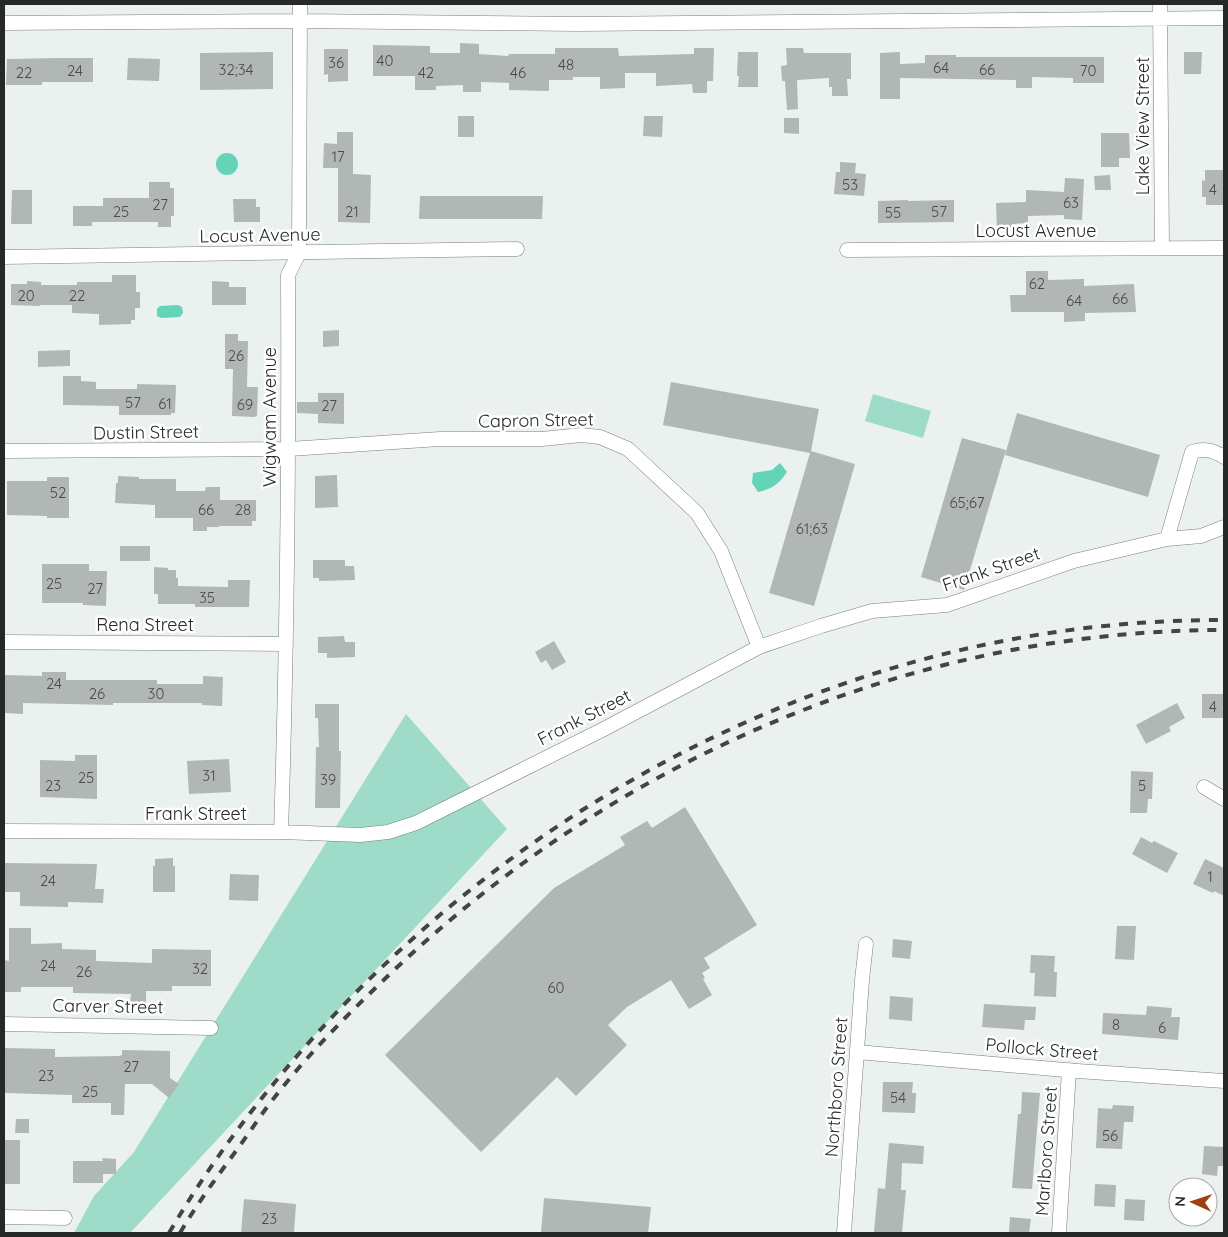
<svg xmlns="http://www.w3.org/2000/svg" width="1228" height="1237" font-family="Quicksand,sans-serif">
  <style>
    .green { fill: #9edbc9 }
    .water { fill: #64d4b7 }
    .building { fill: #b1b7b5 }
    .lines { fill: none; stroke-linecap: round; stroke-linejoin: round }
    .minor-casing { stroke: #797f7d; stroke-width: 15 }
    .minor { stroke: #fff; stroke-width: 14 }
    .rail { stroke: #424544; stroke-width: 4; stroke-dasharray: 9 9; stroke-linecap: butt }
    .labels { text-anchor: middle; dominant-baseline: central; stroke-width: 5; stroke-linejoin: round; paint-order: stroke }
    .number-label { font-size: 15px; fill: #494c4b }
    .street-label { font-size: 18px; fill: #262928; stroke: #fff }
  </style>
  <rect width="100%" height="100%" fill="#eaf1ef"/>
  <path class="green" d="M873 394 931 411 923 438 865 421Z
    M406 714 507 829 130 1233H74L94 1196 134 1152Z"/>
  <path class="water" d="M216 164a11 11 0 1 1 22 0a11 11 0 1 1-22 0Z
    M178 305 182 307 183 313 180 317 161 318 157 316V309L160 306Z
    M780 463 787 472C779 484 772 489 758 492L752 483 753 473 772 470Z"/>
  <path class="building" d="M460 43 479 44V54L508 56 509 54H555V48H618L619 56 694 54V48H714L713 81H707V93H693L692 84 656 86V73H625V88L600 89V77H573V80H549V91L509 90V83L481 82V92H463V85L436 86V90H415V76H373V45L430 46V53H460Z
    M786 48H803L804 53H851V79H847L848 96H832V87H829V78L797 80 798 109 787 110 785 81H782L781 66 787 65Z
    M324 49H348V81L328 82V74L324 75Z
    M273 52V89L200 90V53Z
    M738 52H758V87H738L739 76H737Z
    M900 52V64L925 63V55H956V57H1104V83H1073V78L1032 77V88H1016V80L900 78V99H880V53Z
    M1184 52H1202L1201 74H1184Z
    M57 58H93V82H42V85H6L7 59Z
    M128 58 160 59 159 81 127 80Z
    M458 116H474V137H458Z
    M644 116H663L662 137 643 136Z
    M784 118H799V134L784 133Z
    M337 132H353V174L371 175 370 223 338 222V168H323L324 143 337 144Z
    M1101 133H1129L1130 158H1119V167H1101Z
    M840 162 856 163 855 173 866 174 864 196 834 194 836 172H840Z
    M1205 170H1224V205H1206V197H1202V180L1205 181Z
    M1110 175 1111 190H1095L1094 176Z
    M1065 178 1084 179 1082 220 1064 219V215L1028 216V223L1012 224 1013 228 997 229 996 203 1026 202V190L1064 192Z
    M149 182H170V188H174V216H171V227H158V222H92V226H73V206H103V198H149Z
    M12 190H32V224H11Z
    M420 196H543L542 219H419Z
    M233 199H256V207H260V222H234Z
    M908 200V201L954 200V222L878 223V201Z
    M1026 271H1048V280L1084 279V286L1134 284 1136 312 1085 313V321L1064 322V312H1011L1010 295H1026Z
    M112 275H136V292H140V308H135V320H131V324L99 325V314L72 313V305H40V306L11 305V284H27V281L41 282V285H77V282H112Z
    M212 281 229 282V287H246V305H212Z
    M339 330V346L323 347V331Z
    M225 334H238V341H248L247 387H258L257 416 254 417 232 416 233 369H225Z
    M70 350V366L38 367V351Z
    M63 376H81V381L96 382V389H137V384L176 385 175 413H171V415H119V406L63 405Z
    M671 382 819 409 811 451 855 464 814 606 769 593 810 453 663 425Z
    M318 393H344V424L318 423V414L297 413V402H318Z
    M1017 413 1160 455 1148 497 1005 455Z
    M962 438 1006 450 964 590 921 577Z
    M337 475 338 507 315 508V476Z
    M118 476 139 477V479H176V491H205L206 487H220V500H256V521H252V526H219V527H207V531H193V518H155V505L115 503 116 483H118Z
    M47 477H69V518H47V516L7 515V481H47Z
    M120 546H150V561H120Z
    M313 560H345V566H354L355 580 319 581V578H313Z
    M42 564H89V571H107L106 606 83 605V603H42Z
    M154 567 168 568V570H176V578H178V586L228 587V580H250L249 607H195V604H158V594H154Z
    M344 636 345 642H355V657L327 658V653H318V637Z
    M554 641 566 662 552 670 546 660 541 663 535 652Z
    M42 672H66V680H157V684H203V676L223 677 222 706 202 705V703H113V705L23 703V714L4 713V675L42 676Z
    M1202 694H1224V718H1202Z
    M1177 703 1185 718 1169 727 1171 731 1146 744 1136 725Z
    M315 704H339V751H341L340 808H315L316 747H319L318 718H315Z
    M75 755H97V799L40 797V760L75 761Z
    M229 759 231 792 189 794 187 761Z
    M1131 771 1153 772 1152 799H1148L1147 813H1130Z
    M685 807 757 925 704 958 710 968 702 973 705 978 703 979 712 995 689 1009 671 980 627 1007 608 1025 627 1045 576 1096 557 1077 481 1152 385 1055 554 888 625 845 620 837 647 821 652 828Z
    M1141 837 1152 843 1154 841 1178 853 1167 873 1132 854Z
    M173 858V866H175V892H153V866H155V859Z
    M1205 859 1224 868V896L1214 891 1213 893 1193 884Z
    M4 863 97 864 95 889H104L103 903 68 902V907L20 906V892H4Z
    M230 874 259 875 258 901 229 900Z
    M1117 926H1136L1134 960 1115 959Z
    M9 928H31V944L62 943V949L96 950V961L152 963V949L211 950V986H172V991H146V1004H130L131 994 73 993V987H21V992H4V960L9 961Z
    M893 939 912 941 910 959 892 957Z
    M1031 955 1055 956 1054 972H1057L1056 997 1034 996 1035 973H1030Z
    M890 996 913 998 912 1021 889 1019Z
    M984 1004 1036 1007 1035 1020H1025L1024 1030 982 1027Z
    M1147 1006 1172 1008 1171 1017H1180L1178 1040 1102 1034 1103 1013 1146 1015Z
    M4 1048 55 1049V1057L119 1056 122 1055V1050L170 1051V1078L179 1084 169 1098 152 1084H125L124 1115H111V1103H72V1095L4 1093Z
    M883 1082H913L912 1093H916L915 1113 882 1112Z
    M1022 1092 1040 1093 1032 1189 1012 1188 1018 1114H1021Z
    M1113 1105 1134 1106 1133 1122H1124L1122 1149 1096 1148 1098 1108 1112 1109Z
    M16 1119H29V1133H15Z
    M4 1140H20V1184H4Z
    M889 1143 924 1146 923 1164 902 1163 901 1190H906L902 1233 874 1232 878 1188 885 1189Z
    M1204 1146 1224 1147V1166H1218L1217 1176 1202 1174Z
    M102 1158 116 1159V1174H103V1183H73V1161H103Z
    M1095 1184 1116 1185 1115 1207 1094 1206Z
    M544 1198 651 1207 648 1233H541Z
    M244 1199 296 1204 294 1233H241Z
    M1125 1199 1145 1200 1144 1221 1124 1220Z
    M1010 1217 1031 1219 1029 1233H1009Z"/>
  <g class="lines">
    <defs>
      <path id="minor" d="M1160 4 1162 248
        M4 23 300 21 579 24 1224 18
        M847 250 1224 248
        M4 257 517 249
        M4 451 289 449 440 439H542L581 435 600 437 628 449 697 513 721 551 759 647
        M1167 539 1192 452C1204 448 1213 450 1224 457
        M4 642 286 644
        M1204 787 1224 799
        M4 831 281 832 360 835 388 832 416 823 602 730 759 647 821 626 872 611 947 605 1074 561 1167 539 1201 536 1224 527
        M281 832C287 647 289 461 288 275L299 253 300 4
        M4 1024 211 1028
        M857 1052 1077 1071 1224 1081
        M4 1217 65 1218
        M844 1233 862 980 866 944
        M1059 1233 1069 1070"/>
    </defs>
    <use href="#minor" class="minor-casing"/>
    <use href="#minor" class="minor"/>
    <path class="rail" d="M169 1233C216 1153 271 1082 335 1014 567 770 885 619 1224 620
      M180 1233C198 1202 220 1173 241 1144 252 1129 262 1113 274 1098 309 1053 350 1012 391 973 615 760 912 630 1224 630"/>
  </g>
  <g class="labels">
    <g class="number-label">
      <text x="385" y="60">40</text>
      <text x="336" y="62">36</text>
      <text x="566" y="64">48</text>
      <text x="941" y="67">64</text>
      <text x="236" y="69">32;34</text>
      <text x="987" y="69">66</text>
      <text x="75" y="70">24</text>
      <text x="1088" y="70">70</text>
      <text x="24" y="72">22</text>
      <text x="426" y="72">42</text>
      <text x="518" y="72">46</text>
      <text x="338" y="156">17</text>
      <text x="850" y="184">53</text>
      <text x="1213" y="189">4</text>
      <text x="1071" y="202">63</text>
      <text x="160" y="204">27</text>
      <text x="121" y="211">25</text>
      <text x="352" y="211">21</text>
      <text x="939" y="211">57</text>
      <text x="893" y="212">55</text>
      <text x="1037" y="283">62</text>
      <text x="26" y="295">20</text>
      <text x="77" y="295">22</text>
      <text x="1120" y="298">66</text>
      <text x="1074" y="300">64</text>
      <text x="236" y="355">26</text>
      <text x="133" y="402">57</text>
      <text x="165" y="403">61</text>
      <text x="245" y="404">69</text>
      <text x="329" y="405">27</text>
      <text x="58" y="492">52</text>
      <text x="967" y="502">65;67</text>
      <text x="206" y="509">66</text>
      <text x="243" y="509">28</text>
      <text x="812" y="528">61;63</text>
      <text x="54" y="583">25</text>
      <text x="95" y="588">27</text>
      <text x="207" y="597">35</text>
      <text x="54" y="683">24</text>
      <text x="97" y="693">26</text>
      <text x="156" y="693">30</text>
      <text x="1213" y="706">4</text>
      <text x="209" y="775">31</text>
      <text x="86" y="777">25</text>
      <text x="328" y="779">39</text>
      <text x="53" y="785">23</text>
      <text x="1142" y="785">5</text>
      <text x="1210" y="876">1</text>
      <text x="48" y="880">24</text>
      <text x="48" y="965">24</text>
      <text x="200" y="968">32</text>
      <text x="84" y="971">26</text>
      <text x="556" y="987">60</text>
      <text x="1116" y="1024">8</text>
      <text x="1162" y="1027">6</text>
      <text x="131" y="1066">27</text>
      <text x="46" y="1075">23</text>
      <text x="90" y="1091">25</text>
      <text x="898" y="1097">54</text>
      <text x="1110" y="1135">56</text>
      <text x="269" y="1218">23</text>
    </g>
    <g class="street-label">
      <text transform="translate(1142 126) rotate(-90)">Lake View Street</text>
      <text x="1036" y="230">Locust Avenue</text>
      <text transform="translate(260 235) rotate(-1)">Locust Avenue</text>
      <text transform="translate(269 417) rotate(-90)">Wigwam Avenue</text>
      <text transform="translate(536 420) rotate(-1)">Capron Street</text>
      <text transform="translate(146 432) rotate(-1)">Dustin Street</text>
      <text transform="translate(991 569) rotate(-19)">Frank Street</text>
      <text x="145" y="624">Rena Street</text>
      <text transform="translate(584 717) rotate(-27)">Frank Street</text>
      <text x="196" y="813">Frank Street</text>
      <text transform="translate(108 1006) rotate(1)">Carver Street</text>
      <text transform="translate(1042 1049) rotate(5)">Pollock Street</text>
      <text transform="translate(836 1087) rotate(-86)">Northboro Street</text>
      <text transform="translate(1046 1151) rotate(-86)">Marlboro Street</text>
    </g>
  </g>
  <rect width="1228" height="1237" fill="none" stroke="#262928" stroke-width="10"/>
  <g transform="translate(1193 1202) rotate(273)"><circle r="24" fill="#ffffff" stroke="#a8a9a9"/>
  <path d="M0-4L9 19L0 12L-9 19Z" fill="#a33f0f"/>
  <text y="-8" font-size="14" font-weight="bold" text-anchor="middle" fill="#262928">N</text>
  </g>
</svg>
